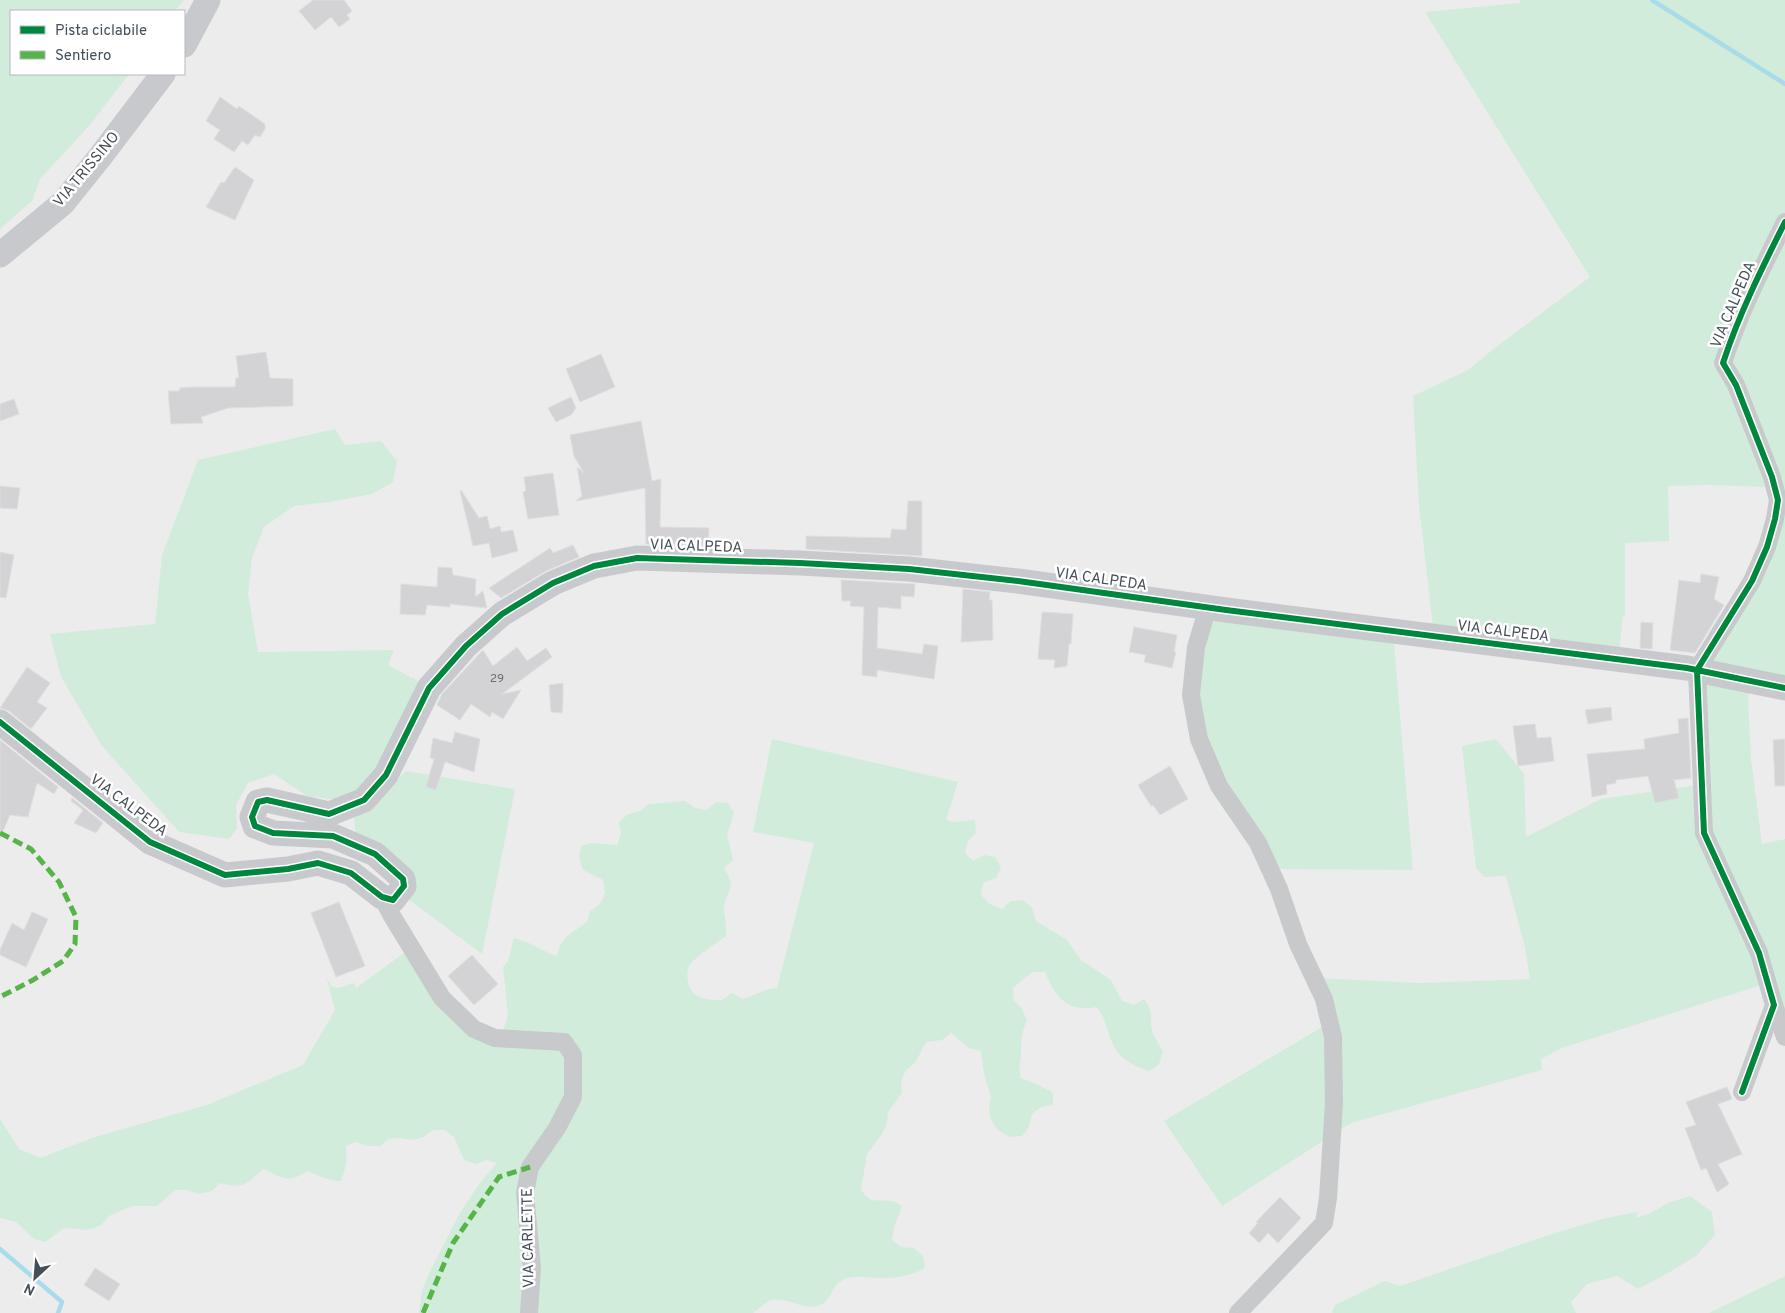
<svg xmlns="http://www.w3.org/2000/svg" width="1785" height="1313" font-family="Overpass,sans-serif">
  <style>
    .green { fill: #d1ecdb }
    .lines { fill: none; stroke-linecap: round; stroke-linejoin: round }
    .stream { stroke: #a7dce8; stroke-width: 4.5 }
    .building { fill: #d3d3d5; stroke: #dededf }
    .street { stroke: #c7c9cb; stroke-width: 18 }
    .secondary { stroke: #c7c9cd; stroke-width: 25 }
    .quiet { stroke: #57b448; stroke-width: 5; stroke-dasharray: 10 5; stroke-linecap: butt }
    .cycleway-casing { stroke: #fff; stroke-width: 9 }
    .cycleway { stroke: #00873e; stroke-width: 6 }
    .labels { text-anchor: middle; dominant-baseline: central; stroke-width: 5; stroke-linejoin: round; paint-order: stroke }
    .number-label { font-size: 12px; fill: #6a7278 }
    .street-label { font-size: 15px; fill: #454f58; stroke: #fff }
  </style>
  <rect width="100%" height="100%" fill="#edecec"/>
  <path class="green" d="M0 0H184L175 11H11V74H129L90 125 40 179 32 201 0 229Z
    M1520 0H1785V689L1750 688 1748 700 1751 759 1762 844 1785 839V1037L1768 983 1562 1048 1541 1059 1542 1070 1351 1123 1222 1206 1164 1121 1329 1023 1315 978 1420 983 1530 979 1525 947 1506 876 1484 877 1476 868 1462 746 1496 739 1524 774 1526 837 1601 799 1698 785V670L1737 601 1772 518 1769 487 1708 485 1668 486 1669 541 1625 543V616H1623L1618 661 1434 635 1419 506 1413 396 1468 370 1496 347 1590 277 1425 12 1520 3Z
    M335 429 345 445 381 441 397 461 393 482 372 494 330 502 294 506 264 527 252 558 248 594 258 652 394 650 388 665 412 678 413 677 427 692 380 775 360 790 336 800 307 796 274 774 248 783 236 805 237 829 229 839 179 832 102 746 61 677 50 634 155 624 162 555 198 460Z
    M1209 605 1393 631 1413 870 1271 869 1199 737 1195 646Z
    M772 739 958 782 946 820C955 824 966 820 975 820L976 833 968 841 965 853 973 861 984 855 995 857 1001 867 996 878 983 883 981 895 990 904 1002 909 1011 901 1023 900 1032 908 1036 921 1067 940 1081 960 1111 980 1122 1001 1134 1005 1144 999C1155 1013 1149 1015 1152 1030 1152 1035 1161 1046 1163 1052L1159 1064 1150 1071C1134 1067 1117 1057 1111 1040 1106 1027 1106 1019 1097 1007 1068 1013 1055 997 1045 972H1032L1013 988 1014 1001 1022 1009 1027 1020C1022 1031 1021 1040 1021 1052 1021 1064 1018 1065 1021 1078 1032 1083 1043 1086 1053 1093V1105L1041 1107 1032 1114 1029 1127 1022 1136 1010 1137 998 1130 991 1120 989 1108 991 1097 984 1074 981 1051 969 1048 951 1033 942 1040 926 1042 915 1063 906 1070 901 1081 902 1093 888 1112 887 1123 882 1134 867 1154 861 1190C873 1205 874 1199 891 1201 894 1201 899 1204 902 1206L894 1228 892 1240 901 1247 914 1248 923 1256 925 1268C911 1276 894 1279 877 1278 866 1278 853 1274 843 1280 830 1286 832 1303 817 1306 802 1310 788 1297 772 1300 766 1302 758 1309 753 1313H419L422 1290 432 1267 461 1211 482 1180 497 1163 487 1160 476 1164 464 1160 454 1137 445 1130H433L424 1137 413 1140 401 1138 389 1139 380 1146H368L356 1142 346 1146C347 1160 346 1168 341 1181 326 1181 320 1175 307 1171 287 1185 283 1177 263 1169 246 1185 243 1189 220 1183L212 1191 199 1194 186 1190H175L157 1206H132L109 1216 101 1225 88 1230 64 1228 45 1242 34 1239 16 1222 0 1218V1119L19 1149 40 1158 95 1137 207 1105 303 1065 335 1010 326 976 331 986 338 988 354 983 356 988 404 953 426 978 454 1019 503 1032 508 1014 503 967 508 961 514 938C529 941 542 951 557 956L560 945 567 936 587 922 590 911 600 904 605 893 603 880 583 870 579 858 581 846 592 843 617 845 621 834 619 822 628 814 640 811 649 804 685 801 695 808 707 810 716 802 728 803 734 813 727 835 733 860 724 868C739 892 724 890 724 911 725 920 727 925 726 936 718 942 692 959 689 966 687 970 687 977 688 982 691 999 707 1000 722 1000L732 993 743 999C755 995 764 989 777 988L814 843 753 832Z
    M406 771 515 789 482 954 400 893 355 833 354 814 369 805Z
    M1690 1196 1712 1212 1715 1235 1696 1256 1663 1276 1638 1289 1617 1276 1587 1284 1571 1302 1576 1313H1332L1335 1305 1385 1281 1400 1286 1549 1235 1602 1219 1637 1212 1636 1218 1651 1213 1668 1203Z
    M1785 1276V1313H1709Z"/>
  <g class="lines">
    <path class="stream" d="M1652 0 1785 84
      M0 1249 62 1302 58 1313"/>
  </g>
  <path class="building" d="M313 0H344L352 11 347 15 350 19 339 27 331 17 315 30 299 11Z
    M220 97 237 109 239 106 265 124V129L260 137 255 135 248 145 242 141 234 152 214 139 220 130 206 121Z
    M235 167 254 180 235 220 206 207 221 182 224 183Z
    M266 352 270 378 293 379V406L228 408 201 417 203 423 171 424 168 391H179L180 388 193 387H235L236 378H239L236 356Z
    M601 354 615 387 580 402 566 369Z
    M571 397 576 408 571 415 556 422 548 408Z
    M14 399 19 414 0 421V404Z
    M641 421 652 481 661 479 660 527 709 528 708 546 646 544 645 488 576 501 582 496 577 467 584 473 574 456 570 435Z
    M553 473 559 515 528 519 523 492 526 491 524 477Z
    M0 486 20 488 17 509 0 508Z
    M461 490 479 518 487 516 490 529 500 526 501 532 513 530 518 551 492 558 489 543 473 546 460 491Z
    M908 501H922V556L806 549V536L890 538 892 529 906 530Z
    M573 545 579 557 546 571 501 598 489 588 550 548 553 553Z
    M0 552 14 555 6 598 0 597Z
    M438 567 452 568 453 575 476 579 475 597 483 591 487 608 450 604V607L427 605 425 615 400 614 401 584 437 587Z
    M1701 574 1719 577 1714 599 1724 605 1695 653 1670 650 1679 580 1700 583Z
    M841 580 915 584 914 597 901 596V609L878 607 877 648 922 654 924 644 938 646 934 679 877 670V677L862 675 864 607 850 606 851 601H842Z
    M963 589 990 592 989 600H992L993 640 961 642Z
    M1042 612 1073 614 1071 644H1069L1067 666 1054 668 1055 660 1038 659Z
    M1641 622 1653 623 1652 649 1640 648Z
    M1134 627 1177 635 1174 652H1176L1172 668 1144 662 1146 655 1129 652Z
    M517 647 527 661 546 648 552 657 502 694 521 690 503 719 492 712 490 717 471 704 460 720 437 705 442 694 483 650 493 666Z
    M27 667 50 683 37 702 47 708 31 729 9 711 0 708Z
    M563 683V700L562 713 551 712 549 685Z
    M1611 707 1612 720 1588 724 1585 710Z
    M1688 718 1691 778 1674 780 1679 798 1655 803 1648 776 1616 780V783L1606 785 1607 794 1592 797 1587 754 1645 749 1644 739 1679 733 1678 719Z
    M1535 724 1537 738 1551 737 1554 761 1518 766 1513 726Z
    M455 732 480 739 474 772 445 762 436 790 426 787 434 759 430 758 433 738 452 743Z
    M1785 739V786H1775L1773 740Z
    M0 740 58 787 54 794 37 783 28 817 10 815 0 838Z
    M1170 766 1188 799 1160 815 1153 805 1151 806 1138 785Z
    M72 798 103 823 96 833 74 823 83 810 71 801Z
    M339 902 365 966 336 977 311 913Z
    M32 912 48 919 26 967 0 955V950L12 923 24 930Z
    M472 955 498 984 474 1005 448 976Z
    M1727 1087 1732 1099 1718 1104 1742 1154 1718 1164 1729 1184 1717 1192 1706 1168 1701 1170 1685 1128 1696 1125 1686 1102Z
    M1280 1197 1301 1218 1278 1243 1268 1233 1259 1243 1249 1233 1258 1223 1256 1222Z
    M95 1268 120 1284 109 1301 84 1285Z"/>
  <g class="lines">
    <path class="street" d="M1208 607 1196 647 1191 695 1199 739 1219 786 1258 843 1279 889 1298 944 1324 999 1333 1037 1334 1103 1328 1198 1324 1223 1238 1313
      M382 897 392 916 442 998 474 1029 495 1038 564 1042 573 1055V1097L557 1128 530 1167 525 1193 532 1268 529 1313
      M1774 1005 1785 1037
      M1742 1092 1774 1005 1759 953 1704 833 1697 670 1752 581 1767 547 1775 519 1778 500 1772 477 1736 385 1723 363C1739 314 1762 268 1785 222"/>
    <path class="secondary" d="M184 45 208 0
      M0 255 63 203 100 157 163 74
      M0 722 150 842 225 875 288 869 318 863 351 873 382 897 393 900 404 886 403 879 375 854 333 836 273 833 255 826 252 817 258 802 267 800 329 814 364 800 386 775 429 688 466 646 502 614 553 583 594 566 637 558 800 563 909 569 1018 581 1226 610 1687 668 1785 688"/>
    <path class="quiet" d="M0 833 31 849 59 882 76 917 75 944 63 961 33 980 0 997
      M423 1313 453 1243 499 1177 530 1167"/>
    <defs>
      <path id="cycleway" d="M0 722 150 842 225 875 288 869 318 863 351 873 382 897 393 900 404 886 403 879 375 854 333 836 273 833 255 826 252 817 258 802 267 800 329 814 364 800 386 775 429 688 466 646 502 614 553 583 594 566 637 558 800 563 909 569 1018 581 1226 610 1687 668 1785 688
        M1742 1092 1774 1005 1759 953 1704 833 1697 670 1752 581 1767 547 1775 519 1778 500 1772 477 1736 385 1723 363C1739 314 1762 268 1785 222"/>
    </defs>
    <use href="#cycleway" class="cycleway-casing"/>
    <use href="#cycleway" class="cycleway"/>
  </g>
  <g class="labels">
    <g class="number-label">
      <text x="497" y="679">29</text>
    </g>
    <g class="street-label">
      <text transform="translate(87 170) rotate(-50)">VIA TRISSINO</text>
      <text transform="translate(1734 305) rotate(-67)">VIA CALPEDA</text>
      <text transform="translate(696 547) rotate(2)">VIA CALPEDA</text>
      <text transform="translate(1101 580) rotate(8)">VIA CALPEDA</text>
      <text transform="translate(1503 632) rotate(7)">VIA CALPEDA</text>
      <text transform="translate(128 806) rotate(37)">VIA CALPEDA</text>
      <text transform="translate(529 1238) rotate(-91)">VIA CARLETTE</text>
    </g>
  </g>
  <rect x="10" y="10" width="175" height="65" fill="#ffffff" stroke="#b5b9bc"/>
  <rect x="20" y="26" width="25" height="8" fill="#00873e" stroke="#b5b9bc"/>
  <text x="55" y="35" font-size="15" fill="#454f58">Pista ciclabile</text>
  <rect x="20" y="51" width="25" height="8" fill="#57b448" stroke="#b5b9bc"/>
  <text x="55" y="60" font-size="15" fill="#454f58">Sentiero</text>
  <g transform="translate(35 1278) rotate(206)" stroke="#ffffff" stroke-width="4" paint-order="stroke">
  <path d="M0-4L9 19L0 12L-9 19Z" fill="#454f58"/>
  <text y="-8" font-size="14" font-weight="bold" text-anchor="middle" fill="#454f58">N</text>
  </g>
</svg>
